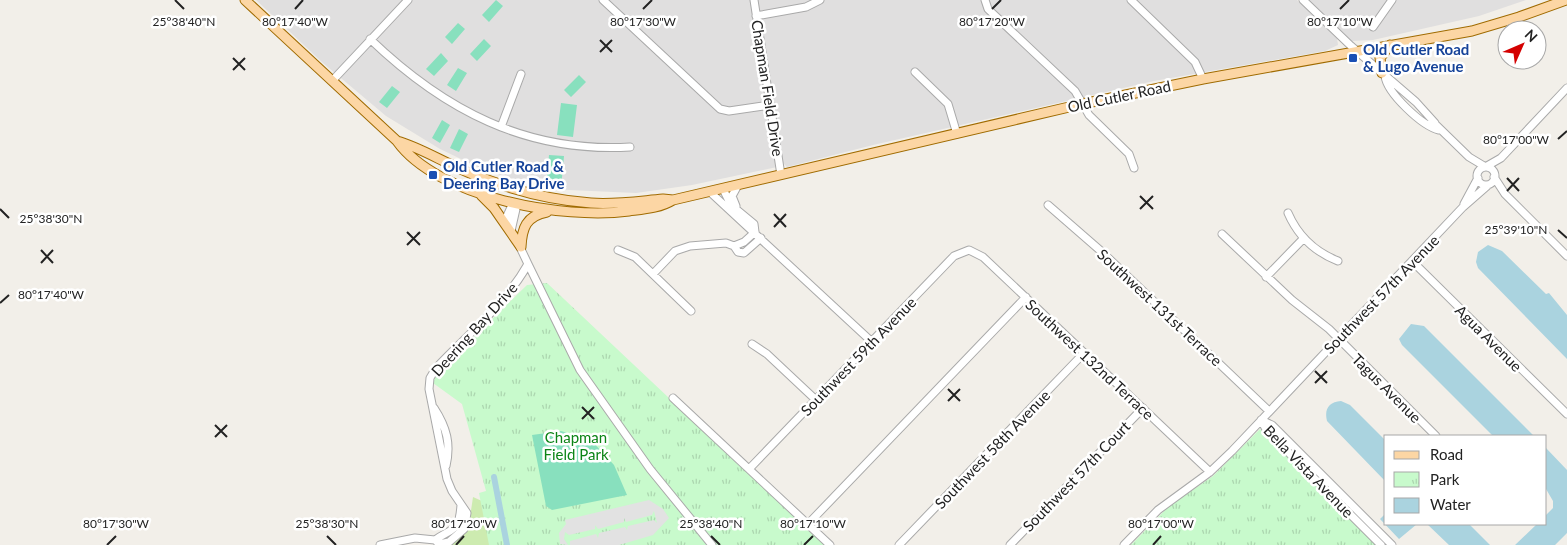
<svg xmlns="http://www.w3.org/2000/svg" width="1567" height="545" font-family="Lato,sans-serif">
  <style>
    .residential { fill: #e0dfdf }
    .grass { fill: #cdebb0 }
    .park { fill: url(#park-tufts) }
    .pitch { fill: #88e0be }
    .parking { fill: #e2e2e2 }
    .water { fill: #aad3df }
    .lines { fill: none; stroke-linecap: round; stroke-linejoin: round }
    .canal { stroke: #aad3df; stroke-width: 6 }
    .minor-casing { stroke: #a9a9a9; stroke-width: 9 }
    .major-casing { stroke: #a06b00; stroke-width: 11 }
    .minor { stroke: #fff; stroke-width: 7 }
    .major { stroke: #fcd6a4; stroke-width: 9 }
    .ticks { fill: none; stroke: #222; stroke-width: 2 }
    .transit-dot { fill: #1a4fb4; stroke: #fff; stroke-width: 2 }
    .labels { text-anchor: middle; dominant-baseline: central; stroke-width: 5; stroke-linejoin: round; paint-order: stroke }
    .transit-label { font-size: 15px; font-weight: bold; fill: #164399; stroke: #fff; text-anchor: start }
    .street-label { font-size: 15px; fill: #222; stroke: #fff }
    .park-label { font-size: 15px; fill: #0c8416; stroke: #fff }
    .ticks-label { font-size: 12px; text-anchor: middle; fill: #222; stroke: #fff; stroke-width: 5; stroke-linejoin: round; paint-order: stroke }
  </style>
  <defs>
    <pattern id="park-tufts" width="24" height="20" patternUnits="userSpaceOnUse" patternTransform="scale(1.25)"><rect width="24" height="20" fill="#c8facc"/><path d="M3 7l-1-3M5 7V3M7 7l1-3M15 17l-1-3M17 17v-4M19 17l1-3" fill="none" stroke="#acd6af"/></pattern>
  </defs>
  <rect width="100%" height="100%" fill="#f2efe9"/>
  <path class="residential" d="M256 0H751L777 167 692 185 636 193 569 190 540 187 484 170 440 149 386 116 323 63Z
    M758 0H1297L1337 38 1338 45 1325 51 1154 81 873 145 787 167 783 163Z
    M1308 0H1526L1479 16 1373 40 1352 41Z"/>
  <path class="grass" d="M473 497 482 501 490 545H446C469 538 470 517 473 497Z"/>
  <path class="park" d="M547 283 825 545H489L479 493 486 491 462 404 433 383 436 375 442 368 527 285Z
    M1260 429 1376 545H1131L1168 507 1213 476Z"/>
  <path class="pitch" d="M496 0 503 6 489 22 482 15Z
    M458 23 465 29 452 44 445 37Z
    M484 39 491 46 477 61 470 54Z
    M441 53 448 61 434 76 426 69Z
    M458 68 467 73 456 91 447 85Z
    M579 75 586 82 571 97 564 90Z
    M392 86 400 92 387 108 379 102Z
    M561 103 577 105 573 137 557 135Z
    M442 120 450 125 440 143 432 138Z
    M459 129 468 134 459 152 450 148Z
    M549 155 564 156 561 188 546 186Z
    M561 431 591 440 614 465 627 495 552 510 546 506 532 435Z"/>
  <path class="parking" d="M649 500 663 509 669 518 653 535 619 545H570V541L596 534 598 538 599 533 625 527 627 530 628 526 654 520 657 523 654 511 652 515 626 522 624 518V522L598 529 595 525V529L569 535 565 532 564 539 568 545 560 544 559 533 566 524 565 520Z"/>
  <path class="water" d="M1488 245 1502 251 1546 294 1549 293 1567 315V359L1478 268 1476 262 1478 252Z
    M1411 324 1424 326 1534 436H1493L1402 345 1399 339Z
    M1341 401 1350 405 1386 441V482L1327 421C1324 409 1329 402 1341 401Z
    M1546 448 1567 470V533L1555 545H1515L1537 524H1546V515L1553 508V501L1546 489Z
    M1386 513V524H1417L1399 539 1380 519Z
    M1427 524H1469L1490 545H1449Z"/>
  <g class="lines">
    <path class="canal" d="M494 477 507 545"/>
    <defs>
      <path id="minor" d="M603 0 720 109 729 111 770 105
        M754 0 781 175
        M985 0 988 9 1075 91 1089 115 1129 154 1134 168
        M1131 0 1195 62 1203 79
        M1303 0 1351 46 1416 102 1435 123
        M756 16 806 7 820 0
        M1373 27 1392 0
        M370 39C444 110 526 153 630 147
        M915 72 948 104 957 134
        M1385 76C1387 93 1422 126 1439 130
        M332 81 408 0
        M1432 121 1469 157 1484 166
        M501 127 521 74
        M1487 166 1501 158 1567 88
        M1477 176a9 9 0 1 1 18 0a9 9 0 1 1-18 0Z
        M1494 177 1505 194 1567 256
        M723 189 731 205 754 224 755 232
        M710 192 872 342
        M1464 204 1478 178
        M1048 205 1102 252 1269 411
        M736 206 732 196 738 185
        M1288 213C1298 236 1315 252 1338 261
        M509 227 507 216 513 203
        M511 231 516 209 513 203
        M1222 234 1292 300 1329 329 1436 436
        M734 246 744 242 755 232
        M618 250 635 257 691 311
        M1412 261 1567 414
        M528 264 580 370 650 469 712 545
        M653 274 675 251 690 246 726 243 734 246 738 252 744 253 761 238
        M1266 277 1304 238
        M752 344 767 354 816 400
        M673 398 830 545
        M434 408C447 428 451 444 446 466
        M1261 420 1272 425 1392 545
        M1261 420 1267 431 1381 545
        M750 468 954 256 969 250 983 257 1210 472
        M808 524 1026 297
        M435 540C453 527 459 533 461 505
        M380 545 415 538 435 540 439 544 449 542 464 529 467 513 452 491 447 479 429 389 430 378 436 368C468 334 505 305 528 264L519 245
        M899 545 1084 353
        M1010 545 1143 408
        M1124 545 1158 510 1210 472 1232 451 1463 207 1487 186"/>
      <path id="major" d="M245 0 397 141C438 198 564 220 629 211 645 209 660 208 673 200L1082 104 1203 79 1472 31 1519 17 1566 0
        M1382 73 1380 58 1390 45
        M397 141C420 147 446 164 470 173 508 189 550 200 591 203 615 205 640 201 663 199L673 200
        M481 195 494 208 521 247
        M521 247C522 228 526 216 547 212"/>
    </defs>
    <use href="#minor" class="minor-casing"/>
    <use href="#major" class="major-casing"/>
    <use href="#minor" class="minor"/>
    <use href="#major" class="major"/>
  </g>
  <path class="ticks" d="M175 0 184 9M295 9 303 0M643 9 652 0M992 9 1001 0M1340 9 1349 0M600 40 612 52M600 52 612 40M233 58 245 70M233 70 245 58M1558 139 1567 131M1507 178 1519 191M1507 191 1519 178M1140 196 1153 209M0 209 9 218M1140 209 1153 196M774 214 786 227M774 227 786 214M1558 230 1567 238M407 232 420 245M407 245 420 232M41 250 53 263M41 263 53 250M0 303 9 295M1315 371 1327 383M1315 383 1327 371M948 389 960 401M948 401 960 389M582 407 594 419M582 419 594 407M215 425 227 437M215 437 227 425M327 536 336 545M711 536 720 545M107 545 116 536M456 545 464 536M804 545 813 536M1153 545 1161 536"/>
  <g class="transit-dot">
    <rect x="1348" y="53" width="10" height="10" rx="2.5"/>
    <rect x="428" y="170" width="10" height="10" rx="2.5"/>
  </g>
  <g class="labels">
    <g class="transit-label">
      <text x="1363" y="49">Old Cutler Road<tspan x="1363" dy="17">&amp; Lugo Avenue</tspan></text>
      <text x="443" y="166">Old Cutler Road &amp;<tspan x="443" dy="17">Deering Bay Drive</tspan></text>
    </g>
    <g class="street-label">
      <text transform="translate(768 88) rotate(81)">Chapman Field Drive</text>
      <text transform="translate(1119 96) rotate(-12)">Old Cutler Road</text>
      <text transform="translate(1381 294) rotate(-46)">Southwest 57th Avenue</text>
      <text transform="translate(1160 307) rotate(43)">Southwest 131st Terrace</text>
      <text transform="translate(474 329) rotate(-48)">Deering Bay Drive</text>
      <text transform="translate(1489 338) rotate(45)">Agua Avenue</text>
      <text transform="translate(858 356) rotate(-46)">Southwest 59th Avenue</text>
      <text transform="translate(1090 359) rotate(43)">Southwest 132nd Terrace</text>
      <text transform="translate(1387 388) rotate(45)">Tagus Avenue</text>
      <text transform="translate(992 449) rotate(-46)">Southwest 58th Avenue</text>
      <text transform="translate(1309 471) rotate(46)">Bella Vista Avenue</text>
      <text transform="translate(1076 476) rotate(-46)">Southwest 57th Court</text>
    </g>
    <g class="park-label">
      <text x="576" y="437">Chapman<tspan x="576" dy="17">Field Park</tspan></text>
    </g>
  </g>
  <g class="ticks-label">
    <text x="184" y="26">25°38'40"N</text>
    <text x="295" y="26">80°17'40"W</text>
    <text x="643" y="26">80°17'30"W</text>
    <text x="992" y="26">80°17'20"W</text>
    <text x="1340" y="26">80°17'10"W</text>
    <text x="1516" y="144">80°17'00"W</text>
    <text x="51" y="223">25°38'30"N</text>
    <text x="1516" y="234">25°39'10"N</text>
    <text x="51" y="299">80°17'40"W</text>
    <text x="116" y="528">80°17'30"W</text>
    <text x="327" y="528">25°38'30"N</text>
    <text x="464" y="528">80°17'20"W</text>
    <text x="711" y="528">25°38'40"N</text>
    <text x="813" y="528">80°17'10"W</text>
    <text x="1161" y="528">80°17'00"W</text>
  </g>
  <rect x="1384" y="435" width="162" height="90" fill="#ffffff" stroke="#a7a7a7"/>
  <rect x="1394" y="451" width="25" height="8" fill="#fcd6a4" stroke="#a7a7a7"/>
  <text x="1430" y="460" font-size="15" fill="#222222">Road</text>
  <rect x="1394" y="472" width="25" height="15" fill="url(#park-tufts)" stroke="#a7a7a7"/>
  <text x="1430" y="485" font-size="15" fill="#222222">Park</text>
  <rect x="1394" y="498" width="25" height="15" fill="#aad3df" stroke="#a7a7a7"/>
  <text x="1430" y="510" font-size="15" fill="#222222">Water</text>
  <g transform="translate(1522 45) rotate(45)"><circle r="24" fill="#ffffff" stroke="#a7a7a7"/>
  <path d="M0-4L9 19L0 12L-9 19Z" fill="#d40000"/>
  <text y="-8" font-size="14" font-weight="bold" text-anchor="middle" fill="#222222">N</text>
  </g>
</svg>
